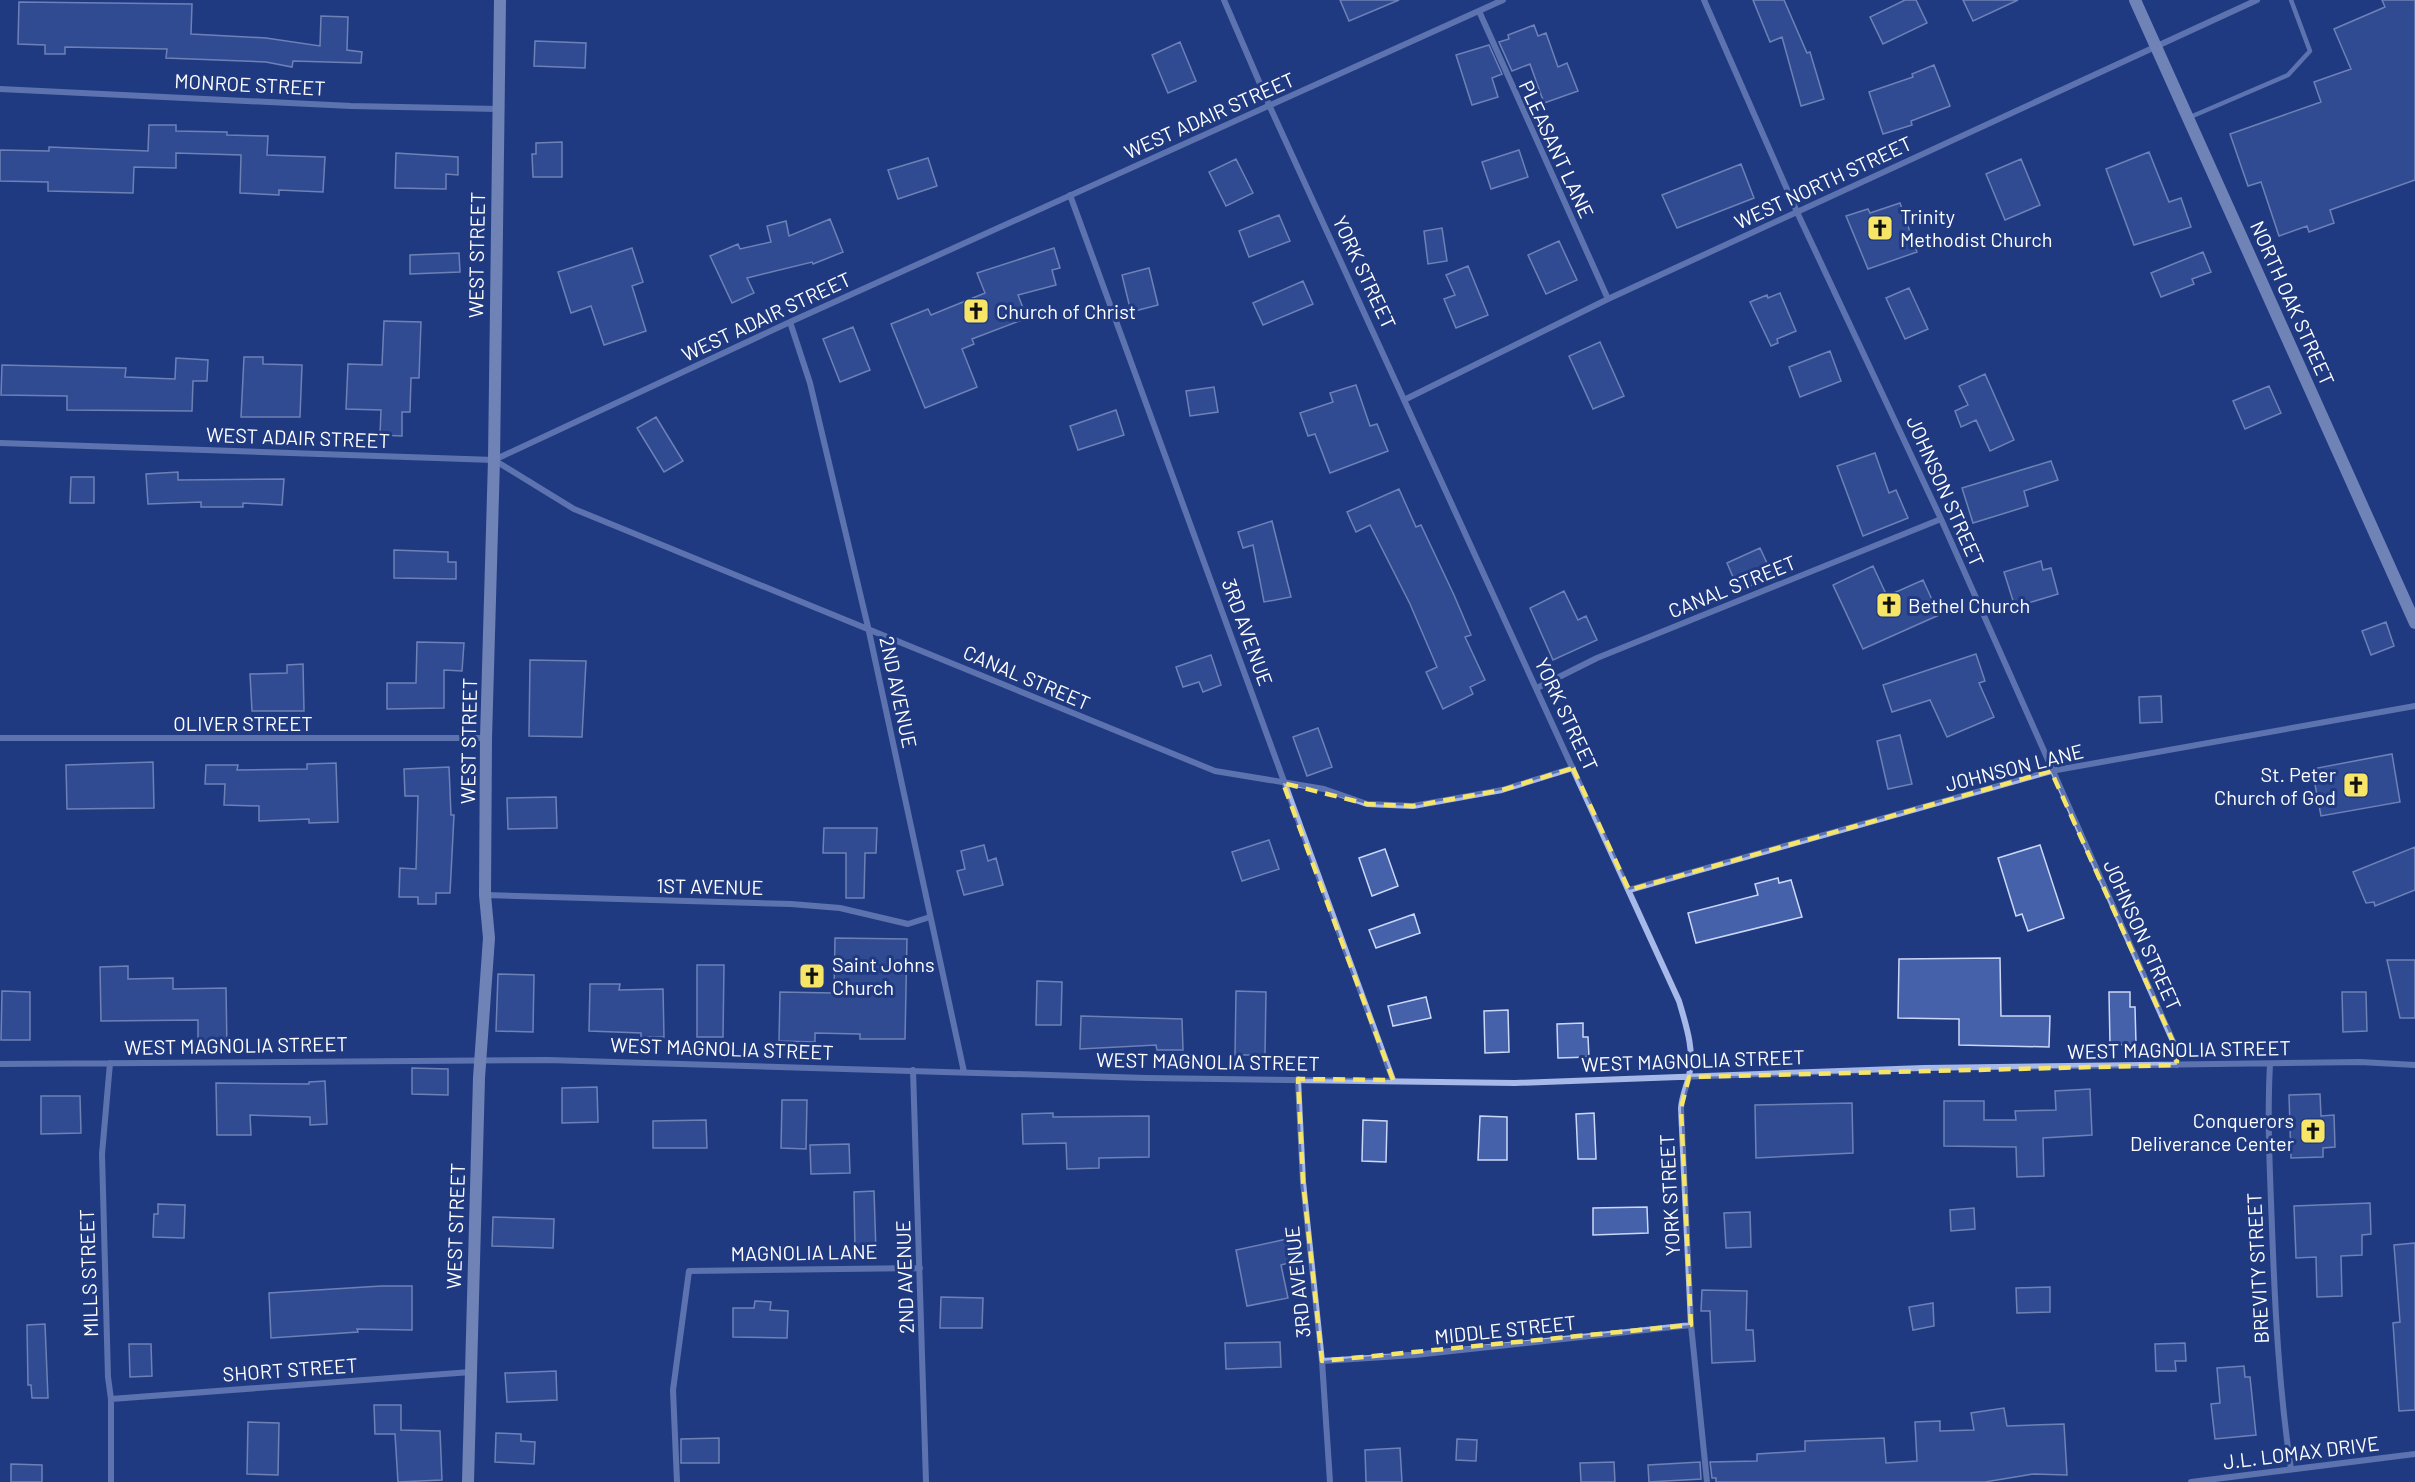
<svg xmlns="http://www.w3.org/2000/svg" width="2415" height="1482" font-family="Barlow,sans-serif">
  <style>
    .building { fill: #4561a9; stroke: #cbd7f6; stroke-width: 1.5 }
    .lines { fill: none; stroke-linecap: round; stroke-linejoin: round }
    .lane { stroke: #a7b9e8; stroke-width: 4.5 }
    .street { stroke: #a7b9e8; stroke-width: 6 }
    .secondary { stroke: #d1dbf7; stroke-width: 12 }
    .marked { fill: none; stroke: #f6e567; stroke-width: 4.5; stroke-dasharray: 12 8; stroke-linejoin: round }
    .labels { text-anchor: middle; dominant-baseline: central; stroke-width: 6; stroke-linejoin: round; paint-order: stroke }
    .street-label { font-size: 20px; fill: #fff; stroke: #203a82 }
    .poi-label { font-size: 20px; fill: #fff; stroke: #203a82; text-anchor: start }
  </style>
  <rect width="100%" height="100%" fill="#203a82"/>
  <path class="building" d="M1340 0H1399L1349 21Z
    M1753 0H1784L1807 53 1810 52 1824 99 1801 106 1782 37 1770 42Z
    M1905 0H1916L1927 23 1883 44 1870 17Z
    M1963 0H2018L1973 21Z
    M2382 0H2415V180L2330 210 2334 223 2309 232 2307 226 2279 236 2261 182 2248 186 2230 134 2321 102 2314 82 2351 69 2334 29 2385 7Z
    M19 2 192 4 191 34 266 38 320 46 321 16 348 17 347 50 362 52 361 63 293 61 292 67 266 62 166 58 167 49 65 47V54H45V45L18 44Z
    M1534 25 1538 36 1546 33 1558 67 1567 63 1578 91 1544 103 1530 64 1512 71 1499 42 1509 39 1508 35Z
    M535 41 586 43 585 68 534 66Z
    M1180 42 1196 81 1168 93 1152 55Z
    M1489 45 1502 74 1492 78 1498 97 1472 105 1456 55Z
    M1934 65 1950 106 1911 121 1912 125 1883 134 1869 92 1913 77 1912 74Z
    M149 125H176V131L227 132V135L268 136 267 155 325 157 323 192 279 190V195L240 193 241 155 176 153V168L134 167 133 193 48 191V182L0 181V150L49 151V147L148 151Z
    M562 142V177H533L532 154H536V143Z
    M1519 150 1528 177 1491 189 1482 162Z
    M2149 152 2169 202 2181 198 2191 227 2134 245 2106 169Z
    M396 153 458 157V175L446 174V189L395 188Z
    M928 158 937 186 898 199 888 170Z
    M1236 159 1253 193 1226 206 1209 172Z
    M2021 159 2040 205 2005 220 1986 174Z
    M1741 164 1754 198 1677 228 1662 195Z
    M1900 203 1917 252 1868 269 1846 216 1868 209 1870 213Z
    M1279 215 1290 241 1249 257 1239 231Z
    M830 219 843 252 813 264 812 262 747 278 754 293 732 303 710 256 738 244 740 249 771 242 767 226 786 221 789 236Z
    M1442 228 1447 261 1428 264 1424 231Z
    M1559 241 1577 280 1546 294 1528 255Z
    M632 248 643 282 632 286 646 331 604 345 591 306 571 313 558 272Z
    M1054 248 1060 268 1052 270 1056 285 1018 295 1027 318 972 339 974 344 962 349 977 387 925 408 891 324 928 309 931 315 985 293 977 273Z
    M2203 252 2211 272 2192 279 2194 284 2161 297 2151 273Z
    M459 253 460 272 410 274V255Z
    M1468 266 1488 315 1456 328 1444 299 1455 295 1446 275Z
    M1149 268 1158 305 1131 312 1122 275Z
    M1303 281 1313 304 1263 325 1253 303Z
    M1909 288 1928 329 1905 339 1886 298Z
    M1780 293 1796 331 1777 339 1778 343 1771 346 1750 302 1767 295 1768 298Z
    M384 321 421 322 419 378H411L410 412H402V436L380 435 381 410 346 409 348 364 382 365Z
    M853 327 870 370 840 382 823 339Z
    M1600 342 1624 396 1593 409 1569 356Z
    M1830 351 1841 381 1800 397 1789 367Z
    M244 357H263V364L302 365 300 417H241Z
    M176 358 208 360 207 381H193L192 411 67 410V396L1 395 2 365 126 368 125 377 175 379Z
    M1985 374 2014 440 1990 451 1976 420 1961 427 1955 411 1968 405 1959 386Z
    M1356 385 1370 426 1377 424 1388 451 1330 473 1315 434 1308 436 1300 413 1333 402 1330 393Z
    M2269 386 2281 413 2245 429 2233 401Z
    M1214 387 1218 412 1190 416 1186 391Z
    M1116 410 1124 435 1078 450 1070 426Z
    M656 417 683 461 664 472 637 428Z
    M1875 453 1889 493 1896 490 1908 518 1863 536 1837 466Z
    M2051 461 2058 480 2024 491 2028 506 1973 523 1962 488Z
    M178 472V480L284 479 282 505 243 503V507H201V502L148 504 146 474Z
    M71 477H94V503H70Z
    M1399 489 1416 527 1421 525 1454 595 1471 635 1465 637 1485 680 1470 687 1473 694 1443 709 1426 672 1437 667 1410 604 1370 525 1356 532 1347 512Z
    M1272 521 1291 597 1264 602 1253 545 1243 548 1238 532Z
    M1760 548 1773 576 1739 591 1727 563Z
    M394 550 448 552V562H456V579L394 578Z
    M2041 561 2043 570 2051 568 2058 594 2015 607 2004 572Z
    M1873 566 1887 596 1923 580 1939 615 1863 649 1833 585Z
    M1564 591 1578 620 1586 616 1597 640 1553 660 1530 608Z
    M2386 622 2394 646 2371 655 2362 631Z
    M417 642 464 643 462 671 444 670V708L387 709V683H416Z
    M1976 654 1985 681 1979 683 1994 717 1947 737 1930 700 1892 712 1883 685Z
    M1211 655 1221 685 1203 692 1199 682 1183 687 1176 667Z
    M530 660 586 661 582 737 529 736Z
    M303 664 304 711H252L250 674 287 673V665Z
    M2161 696 2162 722 2140 723 2139 697Z
    M1318 728 1332 767 1307 776 1293 737Z
    M1900 735 1912 784 1888 789 1877 741Z
    M2392 754 2400 802 2321 816 2312 769Z
    M153 762 154 808 67 809 66 765Z
    M336 763 338 822 309 823V819L259 821V806L224 805 225 784H205L206 765H238L237 770 307 769V764Z
    M449 767 451 815H454L450 893H436V904H418V897H399L400 868 416 869 418 796H405L404 769Z
    M556 797 557 828 508 829 507 798Z
    M824 828H877L876 853H865L864 898H846V853H823Z
    M1269 840 1279 869 1242 881 1232 852Z
    M984 845 988 861 996 858 1003 885 964 895 957 871 965 869 961 851Z
    M2040 845 2064 918 2028 931 2022 914 2016 916 1998 858Z
    M2415 847V890L2375 906 2374 902 2366 903 2353 872Z
    M1385 849 1398 886 1372 896 1359 858Z
    M1778 878 1779 883 1791 880 1802 917 1696 943 1688 913 1758 895 1755 884Z
    M1414 914 1420 933 1376 948 1369 930Z
    M835 938 907 939 905 1039H860V1034L815 1033V1042L779 1041 780 992 834 993Z
    M2000 958 2001 1016H2050L2049 1047 1959 1045V1019L1898 1018 1899 959Z
    M2387 960H2415V1018H2400Z
    M697 965H724L723 1037H697Z
    M128 966V979L173 978V989L226 988 227 1048H198V1020L101 1021 100 967Z
    M498 974 534 975 533 1032 496 1031Z
    M1037 981 1062 982 1061 1025H1036Z
    M590 984H620L619 990 663 989 664 1037H641V1033L589 1031Z
    M2 991 30 992V1040H1Z
    M1236 991 1266 992 1265 1055H1235Z
    M2109 992H2130V1007H2135L2136 1044 2110 1045Z
    M2342 992H2366L2367 1031 2343 1032Z
    M1426 997 1431 1018 1393 1026 1388 1006Z
    M1508 1010 1509 1052 1485 1053 1484 1011Z
    M1081 1016 1182 1019 1183 1050H1157L1156 1045 1080 1049Z
    M1583 1023V1037H1588L1589 1057 1558 1058 1557 1024Z
    M412 1068 448 1069V1095L412 1094Z
    M325 1081 327 1124 310 1125V1117L250 1115 251 1135H217L216 1083 309 1084V1082Z
    M597 1087 598 1122 562 1123V1088Z
    M2090 1089 2092 1135 2043 1138 2044 1176 2017 1177 2016 1147 1944 1146V1101H1984V1120H2016L2015 1111 2056 1110 2055 1091Z
    M2320 1094 2321 1116 2334 1115 2335 1147 2323 1148V1157L2291 1158 2289 1095Z
    M41 1096H80L81 1133 41 1134Z
    M782 1100H807L806 1149 781 1148Z
    M1852 1103 1853 1153 1756 1158 1755 1105Z
    M1053 1113V1117L1149 1116V1157L1099 1158V1168L1067 1169 1066 1143 1023 1144 1022 1114Z
    M1594 1113 1596 1159H1578L1576 1114Z
    M1480 1116 1507 1117V1160H1478Z
    M706 1120 707 1148H653V1121Z
    M1363 1120 1387 1121 1386 1162 1362 1161Z
    M849 1144 850 1173 811 1174 810 1145Z
    M874 1191 876 1252H855L854 1192Z
    M2370 1203 2371 1234 2362 1235V1255L2341 1256 2342 1296 2317 1297 2316 1257 2296 1258 2294 1206Z
    M158 1204 185 1205 184 1238 153 1237 154 1214H158Z
    M1647 1207 1648 1233 1593 1235V1208Z
    M1974 1208 1975 1229 1951 1231 1950 1210Z
    M1750 1212 1751 1247 1726 1248 1724 1213Z
    M493 1217 554 1219 553 1248 492 1246Z
    M1287 1239 1292 1262 1281 1265 1288 1298 1247 1306 1236 1250Z
    M2415 1243V1410L2399 1411 2393 1323 2400 1322 2394 1245Z
    M381 1286H412V1330L357 1329 358 1332 271 1338 269 1293Z
    M2050 1287V1312L2017 1313 2016 1288Z
    M1702 1290 1747 1291 1746 1330H1753L1755 1361 1712 1363 1710 1311H1701Z
    M941 1297 983 1298 982 1328H940Z
    M755 1301 771 1302 770 1310 788 1311 787 1338 733 1337V1308H754Z
    M1933 1303 1934 1326 1913 1330 1909 1307Z
    M45 1324 48 1398H32L31 1385H28L27 1325Z
    M1280 1342 1281 1367 1226 1369 1225 1343Z
    M2185 1343 2186 1361H2175L2176 1371H2156L2155 1344Z
    M129 1344H151L152 1376 130 1377Z
    M2244 1366 2245 1377H2250L2256 1435 2215 1439 2211 1404 2220 1403 2217 1368Z
    M556 1371 557 1400 507 1402 505 1373Z
    M374 1405H401V1430L440 1431 442 1480 398 1482 395 1434H375Z
    M2004 1408 2007 1426 2064 1424 2067 1475 2033 1474 1985 1482H1716V1478H1712L1710 1462 1757 1461V1454L1805 1451V1441L1884 1438 1886 1463 1917 1461 1915 1422 1940 1421V1431L1974 1430 1971 1413Z
    M248 1422 279 1423 278 1475 247 1474Z
    M496 1433 521 1434V1441L535 1442 534 1464 495 1462Z
    M719 1438V1463H681V1439Z
    M1457 1439 1477 1440 1476 1461 1456 1460Z
    M1400 1448 1402 1482H1366L1365 1450Z
    M1614 1462 1615 1482H1581L1580 1463Z
    M1700 1462 1701 1479 1649 1482 1648 1465Z
    M11 1464 42 1465V1482H11Z"/>
  <g class="lines">
    <path class="lane" d="M2188 118 2288 75 2310 51 2291 0"/>
    <path class="street" d="M1224 0 1270 107 1679 1001C1686 1025 1695 1051 1689 1076 1686 1088 1682 1096 1681 1108L1691 1325 1707 1482
      M1704 0 1797 212 1941 519 2176 1048 2177 1065
      M1479 11 1608 299
      M0 89 351 106 498 109
      M1070 195 1393 1080
      M790 322 810 383 868 627 964 1072
      M1406 399 1608 299 2257 0
      M0 443 494 460 790 322 1503 0
      M494 460 574 509 1215 771 1324 789 1367 804 1413 806 1502 790 1573 768
      M1537 688 1597 658 1941 519
      M0 738H486
      M1629 890 2051 771 2415 706
      M485 895 791 904 840 908 908 924 930 917
      M110 1063 102 1154 108 1377 111 1399V1482
      M0 1064 548 1060 1146 1078 1515 1083 1924 1068 2360 1062 2415 1065
      M2270 1064C2267 1119 2270 1173 2272 1228 2275 1309 2279 1389 2291 1469
      M913 1070 926 1482
      M1298 1079 1303 1182 1322 1361 1330 1482
      M1322 1361 1415 1355 1691 1325
      M111 1399 471 1372
      M677 1482 673 1390 689 1271 920 1268
      M2191 1482 2415 1454"/>
    <path class="secondary" d="M2135 0 2415 623
      M468 1482 479 1078 489 938 485 895 486 738 494 460 500 0"/>
  </g>
  <path d="M0 0H2415V1482H0ZM1573 768 1629 890 2051 771 2176 1048 2177 1065 1689 1077 1681 1108 1691 1325 1322 1361 1303 1182 1298 1079 1393 1080 1283 783 1367 804 1413 806 1502 790Z" fill="#203a82" fill-opacity=".55" fill-rule="evenodd"/>
  <path class="marked" d="M1573 768 1629 890 2051 771 2176 1048 2177 1065 1689 1077 1681 1108 1691 1325 1322 1361 1303 1182 1298 1079 1393 1080 1283 783 1367 804 1413 806 1502 790Z"/>
  <defs>
    <symbol id="church-square" viewBox="-11 -11 22 22"><rect x="-9" y="-9" width="18" height="18" rx="4" fill="#f6e567" stroke="#203a82"/><path d="M-1.2-6h2.4v3.5h3.3v2.4h-3.3V6h-2.4V-.1h-3.3v-2.4h3.3Z" fill="#111"/></symbol>
  </defs>
  <g fill-rule="evenodd">
    <use href="#church-square" x="1865" y="213" width="30" height="30"/>
    <use href="#church-square" x="961" y="296" width="30" height="30"/>
    <use href="#church-square" x="1874" y="590" width="30" height="30"/>
    <use href="#church-square" x="2341" y="770" width="30" height="30"/>
    <use href="#church-square" x="797" y="961" width="30" height="30"/>
    <use href="#church-square" x="2298" y="1116" width="30" height="30"/>
  </g>
  <g class="labels">
    <g class="street-label">
      <text transform="translate(250 84) rotate(3)">MONROE STREET</text>
      <text transform="translate(1209 115) rotate(-24)">WEST ADAIR STREET</text>
      <text transform="translate(1557 149) rotate(65)">PLEASANT LANE</text>
      <text transform="translate(1823 182) rotate(-25)">WEST NORTH STREET</text>
      <text transform="translate(476 255) rotate(-89)">WEST STREET</text>
      <text transform="translate(1365 272) rotate(65)">YORK STREET</text>
      <text transform="translate(2293 303) rotate(66)">NORTH OAK STREET</text>
      <text transform="translate(766 316) rotate(-25)">WEST ADAIR STREET</text>
      <text transform="translate(298 437) rotate(2)">WEST ADAIR STREET</text>
      <text transform="translate(1946 491) rotate(66)">JOHNSON STREET</text>
      <text transform="translate(1732 586) rotate(-22)">CANAL STREET</text>
      <text transform="translate(1248 632) rotate(70)">3RD AVENUE</text>
      <text transform="translate(1027 677) rotate(23)">CANAL STREET</text>
      <text transform="translate(899 692) rotate(78)">2ND AVENUE</text>
      <text transform="translate(1567 714) rotate(65)">YORK STREET</text>
      <text x="243" y="723">OLIVER STREET</text>
      <text transform="translate(468 741) rotate(-89)">WEST STREET</text>
      <text transform="translate(2014 767) rotate(-14)">JOHNSON LANE</text>
      <text transform="translate(710 886) rotate(1)">1ST AVENUE</text>
      <text transform="translate(2143 935) rotate(66)">JOHNSON STREET</text>
      <text transform="translate(236 1045) rotate(-1)">WEST MAGNOLIA STREET</text>
      <text transform="translate(722 1048) rotate(2)">WEST MAGNOLIA STREET</text>
      <text transform="translate(2179 1049) rotate(-1)">WEST MAGNOLIA STREET</text>
      <text transform="translate(1693 1060) rotate(-2)">WEST MAGNOLIA STREET</text>
      <text transform="translate(1208 1061) rotate(1)">WEST MAGNOLIA STREET</text>
      <text transform="translate(1669 1195) rotate(-93)">YORK STREET</text>
      <text transform="translate(455 1226) rotate(-88)">WEST STREET</text>
      <text transform="translate(804 1252) rotate(-1)">MAGNOLIA LANE</text>
      <text transform="translate(2257 1268) rotate(-93)">BREVITY STREET</text>
      <text transform="translate(88 1273) rotate(-92)">MILLS STREET</text>
      <text transform="translate(904 1277) rotate(-92)">2ND AVENUE</text>
      <text transform="translate(1297 1282) rotate(-96)">3RD AVENUE</text>
      <text transform="translate(1505 1329) rotate(-6)">MIDDLE STREET</text>
      <text transform="translate(290 1369) rotate(-4)">SHORT STREET</text>
      <text transform="translate(2301 1452) rotate(-7)">J.L. LOMAX DRIVE</text>
    </g>
    <g class="poi-label">
      <text x="1900" y="216">Trinity<tspan x="1900" dy="23">Methodist Church</tspan></text>
      <text x="996" y="311">Church of Christ</text>
      <text x="1908" y="605">Bethel Church</text>
      <text x="2336" y="774" text-anchor="end">St. Peter<tspan x="2336" dy="23">Church of God</tspan></text>
      <text x="832" y="964">Saint Johns<tspan x="832" dy="23">Church</tspan></text>
      <text x="2294" y="1120" text-anchor="end">Conquerors<tspan x="2294" dy="23">Deliverance Center</tspan></text>
    </g>
  </g>
</svg>
